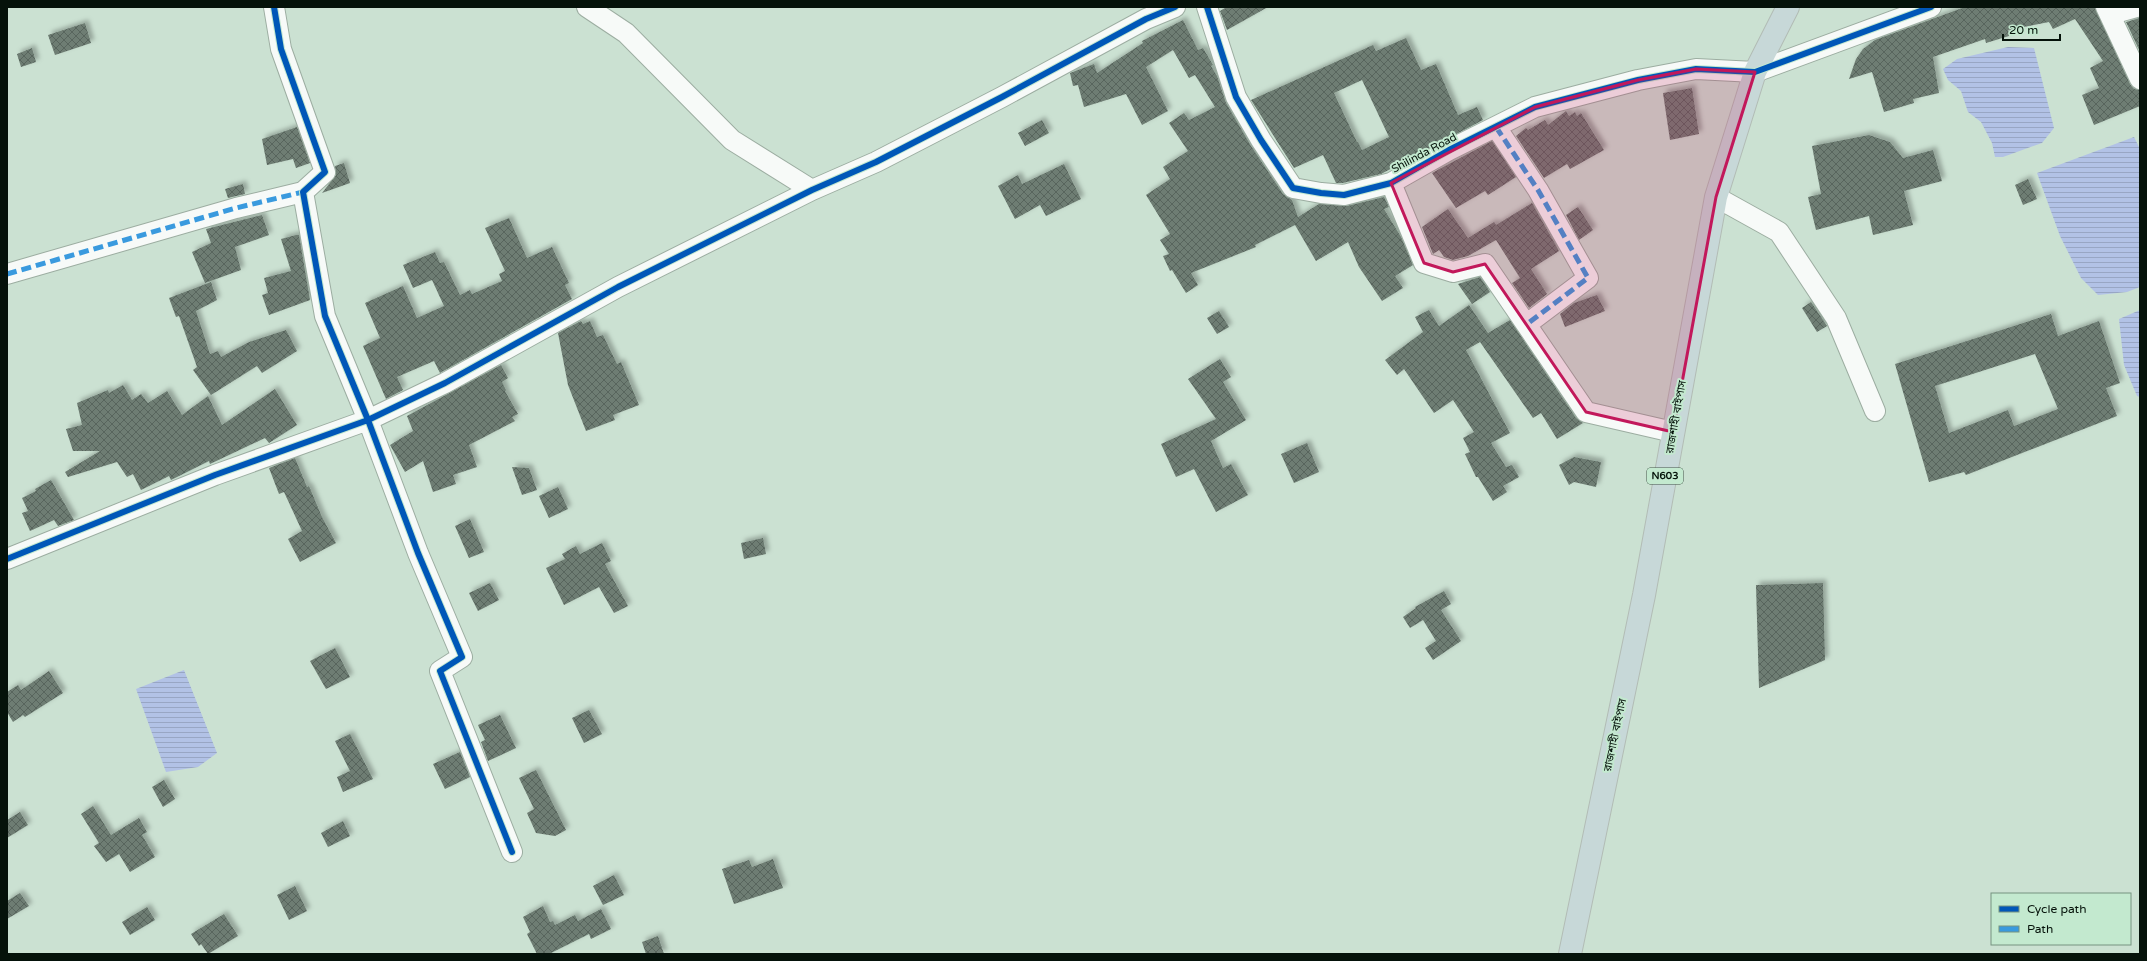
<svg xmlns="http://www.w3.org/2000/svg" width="2147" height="961" font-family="'Varela Round','Noto Sans Bengali',sans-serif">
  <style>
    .water { fill: url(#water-rules) }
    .building { fill: url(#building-cross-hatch); fill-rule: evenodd; filter: url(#shadow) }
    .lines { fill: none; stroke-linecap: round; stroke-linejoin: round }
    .minor-casing { stroke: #9cada1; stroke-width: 22 }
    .trunk-casing { stroke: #b2bcb5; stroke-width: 24 }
    .minor { stroke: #f7faf8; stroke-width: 20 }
    .trunk { stroke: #c7d8d8; stroke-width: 22 }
    .quiet { stroke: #399ade; stroke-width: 5; stroke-dasharray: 10 5; stroke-linecap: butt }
    .cycleway-casing { stroke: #c3e9cf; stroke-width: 8 }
    .cycleway { stroke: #0057b8; stroke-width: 6 }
    .marked { fill: #c2185b; fill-opacity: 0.2; stroke: #c2185b; stroke-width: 3; stroke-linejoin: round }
    .labels { text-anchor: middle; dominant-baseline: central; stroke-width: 4; stroke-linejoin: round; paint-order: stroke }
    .shield { fill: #c3e9cf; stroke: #3e5245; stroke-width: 1 }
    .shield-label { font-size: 10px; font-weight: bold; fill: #05120a }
    .street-label { font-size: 11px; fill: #05120a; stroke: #c3e9cf }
  </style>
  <defs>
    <pattern id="water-rules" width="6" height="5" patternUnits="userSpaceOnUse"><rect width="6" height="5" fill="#b2c2e6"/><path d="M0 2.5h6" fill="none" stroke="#98a6c4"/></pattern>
    <pattern id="building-cross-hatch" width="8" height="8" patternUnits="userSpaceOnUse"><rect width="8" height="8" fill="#6e7d73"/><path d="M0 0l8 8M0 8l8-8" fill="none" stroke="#58655d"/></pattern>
    <filter id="shadow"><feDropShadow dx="3.5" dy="-3.5" stdDeviation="2" flood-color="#0004"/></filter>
  </defs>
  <rect width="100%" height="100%" fill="#cbe1d2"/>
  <path class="water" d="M2008 47 2034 48 2054 128 2042 143 2003 157H1995L1992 143 1981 122 1968 112 1961 91 1948 80 1943 69 1957 59Z
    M2134 137 2140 149V287L2127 292 2098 295 2081 278 2060 236 2037 173Z
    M2140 310V397L2137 396 2124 365 2119 319Z
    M184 670 217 753 198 767 166 772 136 689Z"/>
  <path class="building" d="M1227 7H1268L1227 30 1220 11Z
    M1965 7H2095L2130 84 2134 89 2140 90V106L2094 125 2082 95 2099 88 2090 68 2103 61 2075 19 2053 29 2049 22 2008 30 2009 36 1986 43 1985 39 1933 57 1939 93 1913 99 1914 103 1884 112 1872 72 1849 79 1856 59 1863 49 1875 40Z
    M2140 18V52L2126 22Z
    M1183 20 1198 50 1203 48 1213 65 1211 66 1217 76 1226 103 1251 146 1283 194 1292 200 1298 217 1319 204 1347 206 1384 197 1389 207 1384 209 1401 237 1413 265 1395 276 1403 288 1382 301 1359 267 1348 242 1316 261 1295 225 1255 245 1256 247 1191 273 1198 285 1186 293 1172 270 1170 271 1163 256 1169 254 1160 240 1170 234 1146 195 1170 179 1163 167 1188 151 1169 123 1184 113 1189 120 1215 107 1195 75 1189 78 1173 50 1146 67 1168 111 1142 125 1126 94 1084 107 1078 85 1073 86 1070 73 1094 64 1097 73 1143 43 1142 41Z
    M85 23 91 43 55 55 48 35Z
    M1406 38 1421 70 1436 64 1458 115 1477 107 1483 120 1381 174 1343 183H1336L1323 155 1294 168 1251 100 1373 45 1376 51ZM1362 80 1389 137 1362 150 1358 142H1357L1334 93Z
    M32 48 36 62 21 67 17 54Z
    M1692 88 1699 134 1670 140 1663 93Z
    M1566 111 1569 116 1575 112 1577 116 1581 113 1604 150 1570 169 1567 164 1544 178 1516 136 1526 128 1528 130 1545 120 1548 125Z
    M1042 120 1049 133 1025 146 1018 133Z
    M297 127 310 163 296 168 293 159 267 165 262 139Z
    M1869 135 1890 142 1903 158 1933 150 1942 181 1904 191 1913 225 1873 235 1869 216 1816 230 1808 197 1821 194 1812 146Z
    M1492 141 1516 177 1488 195 1485 191 1456 208 1432 173Z
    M344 163 350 183 322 193 336 175 335 166Z
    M1064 164 1081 199 1046 216 1040 205 1015 219 998 186 1018 175 1022 184Z
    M2028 179 2037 199 2023 205 2015 185Z
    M243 184 245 194 228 198 225 189Z
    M1532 203 1559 251 1531 269 1547 294 1529 308 1512 283 1520 278 1496 240 1468 256 1453 260 1444 257 1439 250 1433 254 1422 227 1448 209 1468 238 1494 222 1496 225Z
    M1578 207 1593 230 1579 240 1566 215Z
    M262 215 269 235 235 247 241 270 205 283 192 252 211 243 206 229Z
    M509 218 527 258 552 247 569 283 565 285 572 299 440 373 434 361 397 377 403 390 386 399 363 346 380 338 365 303 403 286 417 318 444 306 432 280 413 288 403 265 435 252 440 263 444 262 460 295 470 290 472 294 502 281 499 274 505 271 485 228Z
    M296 235H299L310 300 269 315 262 295 268 293 264 278 291 271 281 239Z
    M1480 277 1490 292 1472 304 1458 284Z
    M211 282 217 300 196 311 210 354 218 351 221 357 249 342 286 330 297 351 262 373 257 366 211 395 193 370 197 367 179 316 176 317 169 298Z
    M1597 295 1605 311 1565 327 1560 314 1574 303Z
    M1811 302 1827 326 1817 332 1802 308Z
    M1469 305 1488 333 1510 320 1576 418 1583 423 1557 439 1541 413 1533 418 1480 342 1466 350 1510 433 1491 443 1506 467 1512 465 1519 477 1503 486 1507 492 1493 501 1478 477H1476L1465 454 1470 452 1463 438 1474 432 1453 400 1434 413 1404 369 1397 375 1385 360 1423 332 1415 317 1429 310 1439 326Z
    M1219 311 1229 327 1217 334 1207 318Z
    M2051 314 2058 336 2099 321 2120 383 2106 388 2117 416 1966 475 1964 472 1929 482 1895 364ZM2035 354 2058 409 2014 426 2008 410 1949 433 1935 386Z
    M581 321 583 324 590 321 597 337 603 335 617 364 621 362 639 405 613 415 615 420 586 431 568 385 558 333Z
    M1220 359 1231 377 1223 382 1246 420 1211 441 1223 468 1231 464 1248 495 1216 512 1194 469 1176 477 1161 444 1216 419 1188 379Z
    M501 365 508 378 502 382 506 390 505 391 518 414 512 417 515 421 469 445 477 467 453 475 456 484 433 492 423 461 405 472 390 445 413 431 407 416Z
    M123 385 132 400 141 394 148 403 167 391 182 415 208 396 222 425 275 389 297 425 269 443 265 438 210 464 209 461 171 480 169 476 141 490 133 474 127 477 117 462 68 477 65 472 100 451H73L66 429 82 425 77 403 108 390 109 393Z
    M1307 443 1319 472 1294 483 1281 454Z
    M1574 457 1601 462 1596 487 1574 482 1569 485 1559 465Z
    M295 458 307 487 309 486 322 517 336 543 300 562 288 539 302 531 284 492 279 494 269 468Z
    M512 467 529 468 537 490 522 495Z
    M51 480 74 520 58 526 54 520 30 531 22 513 28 511 22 498 36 491 35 489Z
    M558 487 568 509 549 518 539 496Z
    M470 519 484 552 469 558 455 526Z
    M763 538 766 554 744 559 741 543Z
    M602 543 611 561 605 564 628 606 614 613 599 587 564 605 546 568 565 559 562 554 576 546 580 554Z
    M490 583 499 600 478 611 469 593Z
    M1823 583 1825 660 1759 688 1756 585Z
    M1444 591 1451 604 1441 610 1461 641 1433 660 1425 648 1436 641 1423 620 1410 628 1403 617 1416 608 1415 607Z
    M335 648 350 677 326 689 310 661Z
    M49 671 63 693 25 717 23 715 13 722 7 712V692L18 685 21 690Z
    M589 710 602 734 584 743 572 718Z
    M500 715 516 748 488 761 481 742 485 740 478 725Z
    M350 734 373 779 343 792 337 777 350 771 335 741Z
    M460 752 470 777 445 789 433 764Z
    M536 770 566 830 555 836 536 833 527 813 534 809 519 778Z
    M164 780 175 799 163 807 152 787Z
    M93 806 111 835 139 818 147 832 142 835 155 857 130 872 119 854 106 862 94 846 99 843 81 814Z
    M20 812 28 825 7 838V820Z
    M343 821 350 836 328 847 321 833Z
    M773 859 783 888 734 904 722 869 749 860 752 867Z
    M614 875 624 895 603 905 593 886Z
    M295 886 307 911 289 920 277 895Z
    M20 893 29 906 7 919V901Z
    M543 906 550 922 553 921 555 925 575 915 578 921 601 909 611 929 591 939 589 934 549 954H537L527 934 530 932 523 917Z
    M147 907 155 920 130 935 122 922Z
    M224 914 238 936 208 954 201 944 199 946 191 934Z
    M658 936 664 954H646L642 942Z"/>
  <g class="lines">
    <defs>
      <path id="minor" d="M274 7 281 49 325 172 303 192 325 316 368 420 418 553 462 657 440 671 512 852
        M587 7 626 33 732 140 812 190
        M1207 7 1236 97 1261 140 1293 188 1321 193 1344 195 1391 183 1449 150 1535 107 1638 80 1696 69 1755 72 1931 7
        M2106 7 2140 79
        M2111 14 2136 7
        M1496 127 1538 190 1588 278 1527 324
        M1391 183 1424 263 1453 272 1485 264 1586 412 1673 432
        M1716 197 1779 232 1836 318 1875 411
        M7 274 236 208 303 192
        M7 559 215 475 368 420 445 383 618 287 812 190 876 162 1002 97 1146 19 1175 7"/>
      <path id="trunk" d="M1570 954 1644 595 1716 197 1755 72 1788 7"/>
    </defs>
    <use href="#minor" class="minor-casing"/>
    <use href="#trunk" class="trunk-casing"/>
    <use href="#minor" class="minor"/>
    <use href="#trunk" class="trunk"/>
    <path class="quiet" d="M1496 127 1538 190 1588 278 1527 324
      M7 274 236 208 303 192"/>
    <defs>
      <path id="cycleway" d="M274 7 281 49 325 172 303 192 325 316 368 420 418 553 462 657 440 671 512 852
        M1207 7 1236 97 1261 140 1293 188 1321 193 1344 195 1391 183 1449 150 1535 107 1638 80 1696 69 1755 72 1931 7
        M7 559 215 475 368 420 445 383 618 287 812 190 876 162 1002 97 1146 19 1175 7"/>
    </defs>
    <use href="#cycleway" class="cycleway-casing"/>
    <use href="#cycleway" class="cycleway"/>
  </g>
  <path class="marked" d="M1696 69 1755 72 1716 197 1673 432 1586 412 1485 264 1453 272 1424 263 1391 183 1535 107 1638 80Z"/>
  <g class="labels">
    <rect class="shield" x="1647" y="468" width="36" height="16" rx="3"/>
    <g class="shield-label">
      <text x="1665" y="476">N603</text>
    </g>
    <g class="street-label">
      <text transform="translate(1424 153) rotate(-28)">Shilinda Road</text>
      <text transform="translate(1676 417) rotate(-80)">রাজশাহী বাইপাস</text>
      <text transform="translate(1615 735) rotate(-78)">রাজশাহী বাইপাস</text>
    </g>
  </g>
  <rect width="2147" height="961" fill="none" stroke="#05120a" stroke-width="16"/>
  <rect x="1991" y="893" width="140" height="52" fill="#c3e9cf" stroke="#779380"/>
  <rect x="1999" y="906" width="20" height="6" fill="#0057b8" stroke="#779380"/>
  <text x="2027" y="913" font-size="12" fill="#05120a">Cycle path</text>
  <rect x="1999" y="926" width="20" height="6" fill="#399ade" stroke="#779380"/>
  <text x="2027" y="933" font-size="12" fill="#05120a">Path</text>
  <path d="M2003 34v6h57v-6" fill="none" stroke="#05120a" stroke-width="2"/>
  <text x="2009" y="34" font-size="12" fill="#05120a" stroke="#c3e9cf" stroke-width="3" paint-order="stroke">20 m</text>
</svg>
